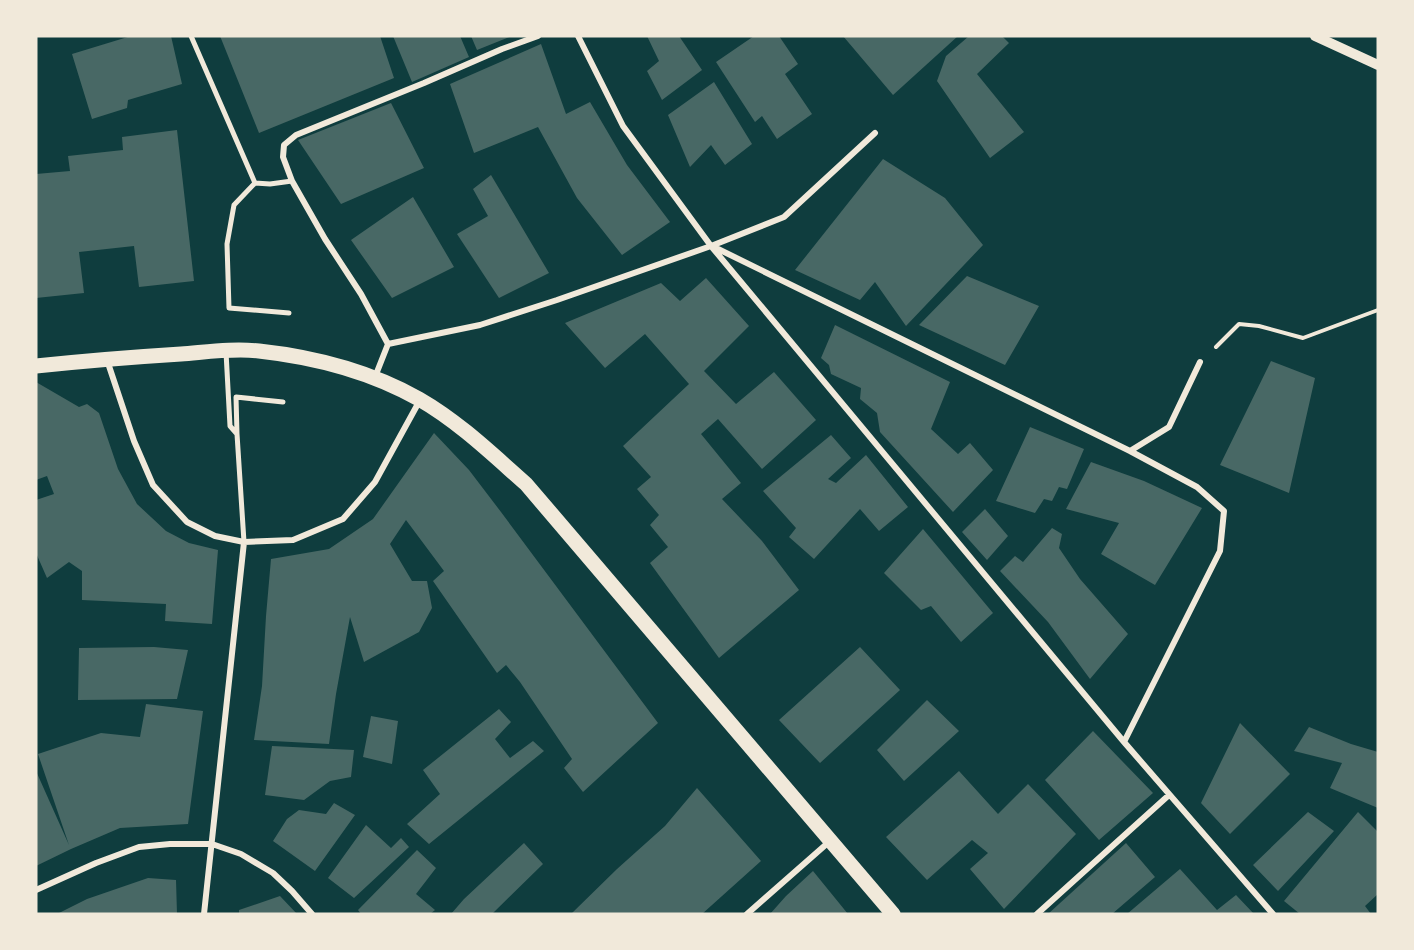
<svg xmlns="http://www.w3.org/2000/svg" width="1414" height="950" font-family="'Fira Sans Condensed',sans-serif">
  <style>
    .building { fill: #486865 }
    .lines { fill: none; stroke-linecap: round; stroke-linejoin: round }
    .path { stroke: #f1e9da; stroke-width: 4 }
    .pedestrian { stroke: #f1e9da; stroke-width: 5 }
    .minor { stroke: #f1e9da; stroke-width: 6 }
    .tertiary { stroke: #f1e9da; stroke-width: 10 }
    .primary { stroke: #f1e9da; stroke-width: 15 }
  </style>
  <rect width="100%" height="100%" fill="#0f3d3e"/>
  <path class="building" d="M131 36H171L182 84 128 100 127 108 92 119 72 54Z
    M220 36H380L394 78 259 133Z
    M393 36H460L469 57 412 82Z
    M471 36H512L477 50Z
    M647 36H679L702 70 662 100 647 71 659 61Z
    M754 36H779L798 64 785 74 812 114 777 139 762 116 755 122 716 62Z
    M843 36H958L893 95Z
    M969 36H1002L1009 43 977 74 1024 132 990 158 937 81 946 56Z
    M541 44 566 114 590 102 627 165 670 222 622 255 577 198 538 127 474 153 450 84Z
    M714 82 752 144 725 165 711 145 690 167 668 115Z
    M391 103 424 168 341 204 298 140Z
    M177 130 194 281 139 287 134 246 79 252 84 293 36 298V174L70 171 68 156 123 150 122 137Z
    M883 159 945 198 983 245 906 326 875 282 860 300 795 270Z
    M491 175 549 273 499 298 457 234 488 216 473 189Z
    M413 197 454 267 392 298 351 240Z
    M967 276 1039 306 1005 365 919 325Z
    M706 278 749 326 704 371 736 404 774 372 816 420 762 469 718 419 701 434 741 483 722 499 762 541 799 590 719 658 650 563 668 547 650 525 659 515 637 489 651 477 623 446 689 384 645 334 605 368 565 323 661 283 680 301Z
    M835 325 950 382 931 429 958 454 970 443 993 470 953 512 880 432 877 413 860 399 861 388 831 374 829 365 821 358Z
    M1271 361 1315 378 1289 493 1220 465Z
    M36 382 79 407 87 404 99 413 118 469 137 504 166 531 189 543 218 550 212 624 165 621 166 604 82 600V571L69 562 47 578 36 553V500L54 494 47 476 36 480Z
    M1030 427 1084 449 1067 489 1059 487 1052 501 1044 499 1035 513 996 501Z
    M434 433 469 470 501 512 658 723 583 792 564 768 572 759 520 682 506 665 497 673 433 581 444 571 406 520 390 544 412 581H427L432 608 419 632 364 662 350 617 336 694 329 744 254 740 262 686 266 616 271 559 329 549 373 519Z
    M831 435 851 458 828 479 836 483 866 455 908 507 879 531 860 509 814 559 789 537 796 528 763 491Z
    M1091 462 1144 481 1202 508 1155 585 1101 554 1119 523 1066 509Z
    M985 509 1008 536 987 560 962 532Z
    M1052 528 1062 534 1059 548 1080 579 1128 634 1090 679 1048 622 1000 571 1015 556 1023 562Z
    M923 529 993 613 961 642 931 606 921 610 884 573Z
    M154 647 188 650 177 699 78 700 79 648Z
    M860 647 900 690 820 763 779 720Z
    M927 700 959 731 904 781 877 750Z
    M146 704 203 711 188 824 120 828 71 849 36 866V771L69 845 38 754 101 733 140 737Z
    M499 709 511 722 495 739 510 758 533 741 544 751 429 844 407 824 440 794 423 770Z
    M371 716 398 721 392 764 363 757Z
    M1240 723 1290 774 1230 834 1201 803Z
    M1309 727 1351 744 1378 752V808L1330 788 1342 763 1294 751Z
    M1093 731 1153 793 1099 840 1045 780Z
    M272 746 354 750 351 777 330 781 304 800 265 795Z
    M959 771 998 814 1028 784 1076 834 1004 909 970 869 988 853 972 840 927 880 886 837Z
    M697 788 761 861 702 914H571L617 869 665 826Z
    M334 803 355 815 315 871 273 841 287 819 299 810 326 814Z
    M1308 812 1334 831 1278 891 1253 865Z
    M1358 812 1378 832V894L1365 906 1371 914H1300L1284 901Z
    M366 825 391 848 401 838 409 847 354 898 328 878Z
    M524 843 543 864 492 914H451L464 899Z
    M1126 843 1155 877 1112 914H1048Z
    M417 850 436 868 416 894 435 910 430 914H361L358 910Z
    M1180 869 1217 910 1236 895 1254 914H1127Z
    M813 871 848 914H770L786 896Z
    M148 878 176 880 177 914H57L87 899Z
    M280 896 297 914H239V910Z"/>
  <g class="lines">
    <path class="path" d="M1216 347 1239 324 1259 326 1303 338 1378 310"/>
    <path class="pedestrian" d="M191 36 255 183 270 184 292 181
      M255 183 234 205 227 244 229 308 289 313
      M226 352 230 426 237 434 244 542
      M237 434 236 397 283 402"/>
    <path class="minor" d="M578 36 623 126 711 246 1124 742 1273 914
      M714 247 1130 451 1197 487 1224 511 1220 551 1124 742
      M388 344 480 325 557 300 711 246 784 217 875 133
      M388 344 361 294 325 239 292 181 283 157 284 145 296 135 424 83 502 49 538 36
      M107 360 134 441 153 485 187 522 215 536 244 542 293 540 343 519 375 482 420 400
      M375 377 388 344
      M1130 451 1169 427 1200 362
      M36 890 96 863 139 847 170 844H212L241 854 273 873 292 891 312 914
      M204 914 244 542
      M747 914 830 841
      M1037 914 1169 795"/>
    <path class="tertiary" d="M1315 36 1378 65"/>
    <path class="primary" d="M36 366C84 361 133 357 181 354 207 352 233 348 259 351 314 357 371 372 419 399 459 422 492 454 526 484L893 914"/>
  </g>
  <rect width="1414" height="950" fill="none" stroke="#f1e9da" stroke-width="75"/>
</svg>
